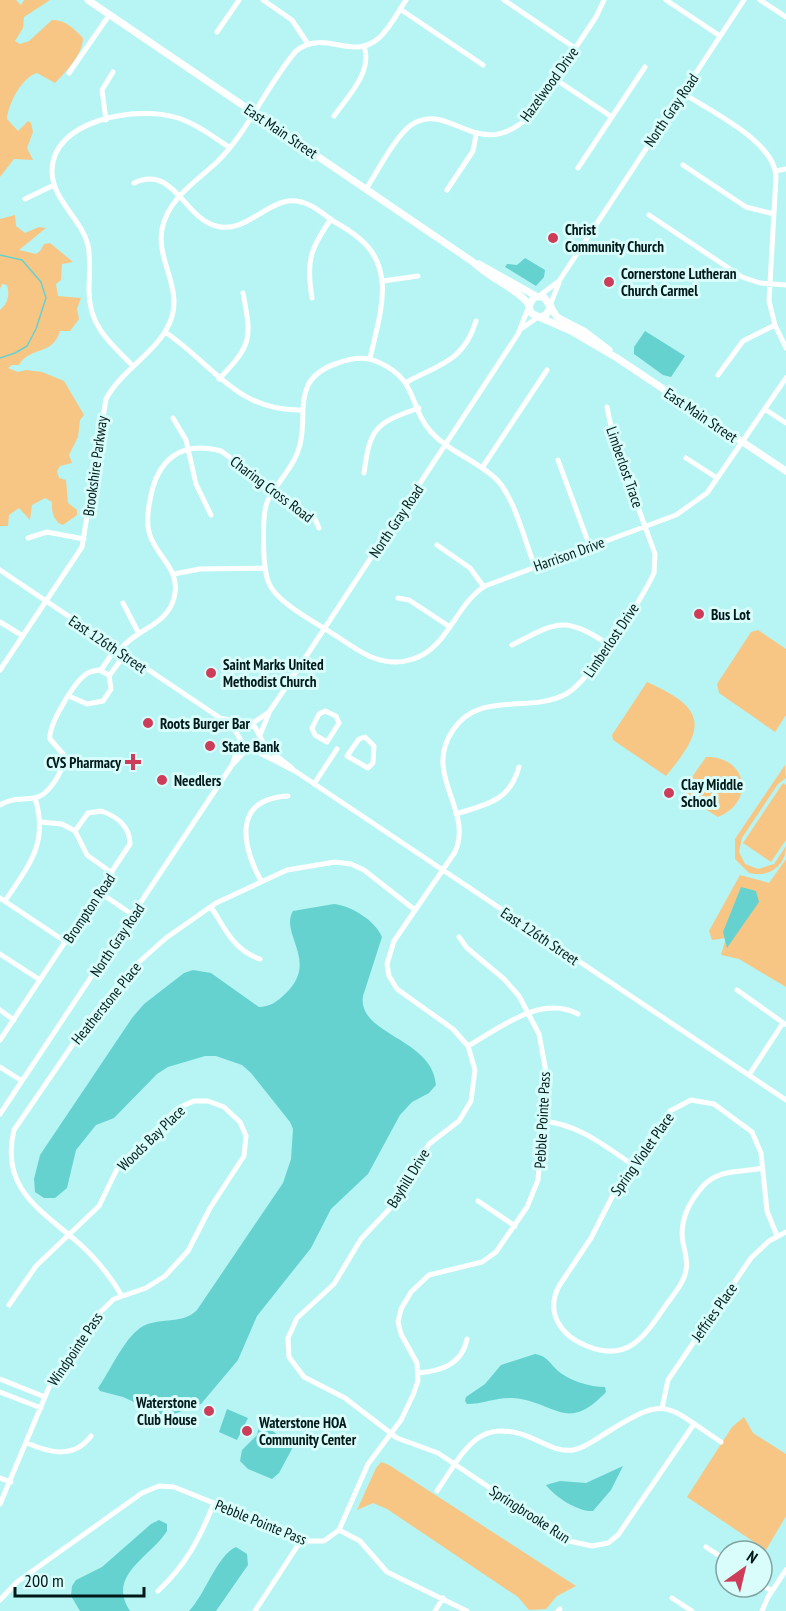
<svg xmlns="http://www.w3.org/2000/svg" width="786" height="1611" font-family="'PT Sans Narrow',sans-serif">
  <style>
    .green { fill: #f7c684 }
    .water { fill: #65d2d0 }
    .lines { fill: none; stroke-linecap: round; stroke-linejoin: round }
    .stream { stroke: #65d2d0; stroke-width: 1.5 }
    .minor { stroke: #fff; stroke-width: 5 }
    .major { stroke: #fff; stroke-width: 7 }
    .poi-dot { fill: #cd3d59; stroke: #d8fdfb; stroke-width: 2 }
    .labels { text-anchor: middle; dominant-baseline: central; stroke-width: 6; stroke-linejoin: round; paint-order: stroke }
    .street-label { font-size: 15px; fill: #011919; stroke: #d8fdfb }
    .poi-label { font-size: 15px; font-weight: bold; fill: #011919; stroke: #d8fdfb; text-anchor: start }
  </style>
  <rect width="100%" height="100%" fill="#b6f5f3"/>
  <path class="green" d="M0 0H16L21 5 24 0H50L24 17 23 28 15 41 20 44 29 41 52 20C66 20 73 28 83 38 83 54 65 73 55 83L37 73C22 77 8 104 7 119L18 131 28 121 31 123 33 132 27 148 33 160 14 159 0 177Z
    M15 215 16 226 25 233 39 227 46 228 19 250 36 254 40 251 44 244 50 243 73 262 62 264 61 280 56 284 58 296 81 298 77 309 79 319 70 331H60C53 356 30 346 19 365H12L8 368 18 372 26 370 42 372 64 381 84 415 80 420 78 437 69 455 72 463 60 466 57 471 59 478 66 480 68 503 77 510V515L63 525C54 523 51 510 52 502L45 498 32 505 30 520 19 508 9 515 8 526H0V310C8 303 10 295 7 285L2 284 0 289V219Z
    M758 630 786 649V715L775 732 719 693 717 684 751 632Z
    M647 682C708 709 706 728 666 776L613 740 612 735Z
    M706 757C747 756 756 802 718 817L684 796 683 790Z
    M785 765 786 778 778 784 742 838 739 852 745 864 758 869 774 864 786 846C786 866 769 878 749 873L735 859V839Z
    M783 783 786 785V840L771 862 743 843Z
    M786 859V987L739 959 721 955 726 938 712 940 709 931 740 875 769 883Z
    M744 1417 753 1433 786 1454V1516L766 1550 687 1497 732 1427Z
    M381 1462 389 1465 576 1586 557 1596 546 1609 529 1610 518 1597 387 1509 373 1503 357 1510 376 1468Z"/>
  <path class="water" d="M525 258 545 270 544 277 536 286 505 267 507 264 517 265Z
    M645 331 685 356 671 377 663 375 634 354V347Z
    M741 887 756 891 759 902 727 948 723 932Z
    M334 904C351 906 375 920 382 937L363 996C357 1035 433 1038 436 1085L429 1093 412 1102 400 1115 368 1174 331 1209 311 1248 257 1316 238 1360 201 1404 174 1414H160L123 1397 100 1391 98 1388 102 1382C113 1365 124 1340 140 1328 157 1316 181 1326 197 1310L283 1183 291 1159 293 1129 290 1122 251 1073 242 1065 216 1056H205L168 1067 157 1074 114 1118 96 1125 76 1150 67 1188 55 1198H44L35 1192 34 1179 40 1155 132 1018 144 1004 184 973 193 970 211 973 259 1007C269 1007 277 1002 284 995 321 962 279 934 293 911Z
    M535 1354C548 1356 550 1364 558 1371 570 1381 590 1387 605 1387L606 1392C566 1434 557 1402 513 1398 496 1397 483 1404 467 1404L465 1401 466 1397 485 1384 501 1365Z
    M227 1409 248 1418 237 1440 219 1432Z
    M260 1421 293 1447 279 1473 272 1479 248 1469 240 1461 242 1450 257 1435Z
    M623 1466 611 1490 593 1511C578 1512 555 1497 546 1485L560 1481 586 1483Z
    M159 1520 167 1524V1531C151 1557 106 1575 130 1611H80L71 1596 72 1586 76 1580 102 1567 151 1524Z
    M236 1547 247 1554 248 1565 216 1611H189C205 1595 217 1555 236 1547Z"/>
  <g class="lines">
    <path class="stream" d="M0 255 22 260 41 282 46 298 36 329 27 346 15 353 0 358"/>
    <path class="minor" d="M263 0 292 20 308 44
      M504 0 575 48
      M666 0 720 36
      M760 0 786 17
      M400 9 483 65
      M217 32 239 0
      M69 73 110 14
      M555 79 612 117
      M683 93C711 112 775 141 776 177L769 301 775 325 786 348
      M334 116C348 96 373 72 364 46
      M106 120 102 90 113 72
      M683 165 746 207 774 214
      M578 168 645 67
      M776 171 786 169
      M134 183C174 164 184 218 216 226 243 234 263 205 288 201 306 199 320 211 333 221 342 226 352 232 360 239 398 271 378 319 370 359
      M366 189C377 172 395 137 411 125 450 99 477 165 530 116L596 17 604 0
      M447 190 473 151 476 135
      M25 199 54 185
      M649 215 742 277 760 283 786 285
      M383 281 418 276
      M539 296 559 281 744 0
      M312 298C306 261 310 249 331 219
      M550 305 559 283
      M521 329 538 317
      M165 332C213 364 237 412 302 410
      M133 366C110 343 89 326 89 291 89 276 91 259 88 245 81 218 53 201 52 172 51 119 139 105 178 118 197 124 213 137 229 147
      M718 375 743 341 775 325
      M219 379C252 344 252 340 243 293
      M407 382C440 364 464 361 476 321
      M607 407 614 441 655 554 654 573C641 600 590 681 566 694 529 714 480 690 453 730 422 775 474 810 455 852L394 941 387 964 389 976 397 989 453 1029 468 1046 475 1070 471 1101 459 1121 429 1144 396 1202 361 1239 334 1284 297 1318 288 1338 289 1357 304 1377 345 1398 397 1438 438 1453 569 1541 592 1546 608 1543 618 1535 694 1424
      M766 410 786 423
      M173 418 186 440 196 484 211 515
      M686 458 717 478
      M558 460 590 547
      M482 468 547 370
      M364 473C370 427 376 423 419 408
      M28 538 47 532 84 539
      M437 545 470 568 484 587
      M535 567C525 542 514 494 494 477 475 460 448 451 431 432 408 406 419 380 378 362 366 356 351 358 338 363 286 380 312 418 297 454 290 471 276 484 268 500 261 514 263 567 268 581 275 603 319 624 338 637 361 653 384 669 413 659 448 648 455 605 485 586L676 515 707 493 786 378
      M0 570 232 726 244 745 295 771 786 1100
      M174 574 200 569 265 568
      M398 598 409 600 450 627
      M123 603 138 632
      M0 622 23 636
      M512 645C557 622 563 615 608 644
      M119 651C135 629 167 626 174 598 182 568 155 557 149 532 146 521 148 510 150 500 157 460 180 440 221 451L315 519 319 528
      M0 670 82 547 106 399C122 369 157 353 170 322 184 289 156 261 162 229 168 199 195 182 216 163 249 131 266 86 296 51 325 28 351 62 379 38 390 28 398 12 406 0
      M101 670 116 648
      M109 676 125 654
      M325 711 336 716 339 723 327 742 315 735 312 728 319 714Z
      M217 717 255 727 266 748 292 768
      M250 725 269 712 282 693 518 334 529 306
      M260 735 269 713
      M365 737 374 746 373 763 368 768 347 756 359 739Z
      M233 763 240 739
      M314 784 337 749
      M0 805C11 798 21 800 34 798 49 796 60 774 65 761L63 754 50 739C48 725 74 683 85 675 89 671 94 671 99 670L109 675 111 689 103 701 87 704 69 696
      M456 814C487 804 509 802 519 767
      M41 822 62 824 75 831
      M75 831 87 855 112 873
      M261 881C242 845 232 799 288 796
      M99 892 133 915
      M0 898 66 942
      M5 901C29 865 49 843 35 798
      M211 907C225 928 233 950 260 959
      M0 954 40 980
      M737 990 785 1024
      M0 1010 14 1020
      M0 1040 130 844C130 826 116 816 101 811L88 813 75 831
      M468 1046C500 1028 541 994 578 1014
      M0 1067 22 1081
      M749 1075 783 1023
      M0 1114 232 765 250 746
      M543 1121C578 1124 605 1146 633 1165
      M762 1168C741 1173 720 1168 703 1186 688 1203 679 1221 683 1243 685 1252 688 1261 686 1270 684 1283 673 1295 666 1305 645 1336 628 1363 587 1346 561 1336 545 1313 559 1286L591 1238 614 1193 670 1111 691 1100 714 1104 752 1132 761 1153 767 1211 777 1236
      M478 1201 515 1226
      M122 1296C109 1274 93 1255 74 1239 39 1209 0 1187 14 1130L95 1012 129 971 166 938 216 903 287 870 335 862 351 864 364 870 415 910
      M418 1373C442 1371 462 1364 467 1339
      M0 1379 45 1397
      M0 1392 41 1408
      M662 1408 668 1380 751 1258 769 1241 786 1232
      M27 1443C50 1453 74 1459 91 1436
      M0 1478 11 1482
      M437 1491C465 1450 478 1414 534 1439 547 1445 559 1452 573 1450 585 1448 596 1439 606 1433 667 1395 664 1404 721 1442
      M0 1504 50 1385 93 1319 114 1299 146 1288 165 1276 188 1251 210 1208 244 1156 246 1136 240 1122 224 1107 208 1101H194L178 1108 119 1165 99 1206 36 1266 9 1305
      M339 1530 360 1541 387 1572 467 1611
      M706 1547 726 1560
      M762 1585 772 1591
      M158 1591C186 1565 200 1538 214 1503
      M672 1598 692 1611
      M0 1600 17 1582 142 1493 159 1486 174 1487 308 1541H324L339 1530 368 1464 401 1420 413 1395 418 1381 417 1363 401 1334 398 1322 401 1309 411 1292 429 1275 482 1262 496 1252 527 1207 538 1180 546 1072 539 1034 519 996 504 979 467 948 459 937
      M255 1611 302 1539
      M435 1611 443 1598
      M558 1611 560 1609
      M762 1611 768 1597 786 1570"/>
    <path class="major" d="M88 0 473 262C490 279 518 289 529 305
      M479 264 536 296
      M551 306 546 315 539 317 531 313 529 306 534 297H544L557 317 584 331 609 350
      M539 317 571 331 617 358 786 471"/>
  </g>
  <g class="poi-dot">
    <circle cx="553" cy="238" r="6"/>
    <circle cx="609" cy="282" r="6"/>
    <circle cx="699" cy="614" r="6"/>
    <circle cx="211" cy="673" r="6"/>
    <circle cx="148" cy="723" r="6"/>
    <circle cx="210" cy="746" r="6"/>
    <path d="M130 753h6v6h6v6h-6v6h-6v-6h-6v-6h6z"/>
    <circle cx="162" cy="780" r="6"/>
    <circle cx="669" cy="793" r="6"/>
    <circle cx="209" cy="1411" r="6"/>
    <circle cx="247" cy="1431" r="6"/>
  </g>
  <g class="labels">
    <g class="street-label">
      <text transform="translate(549 84) rotate(-54)">Hazelwood Drive</text>
      <text transform="translate(671 110) rotate(-56)">North Gray Road</text>
      <text transform="translate(281 131) rotate(34)">East Main Street</text>
      <text transform="translate(701 415) rotate(34)">East Main Street</text>
      <text transform="translate(95 466) rotate(-82)">Brookshire Parkway</text>
      <text transform="translate(625 467) rotate(71)">Limberlost Trace</text>
      <text transform="translate(272 489) rotate(37)">Charing Cross Road</text>
      <text transform="translate(396 521) rotate(-56)">North Gray Road</text>
      <text transform="translate(569 554) rotate(-20)">Harrison Drive</text>
      <text transform="translate(611 640) rotate(-56)">Limberlost Drive</text>
      <text transform="translate(108 644) rotate(34)">East 126th Street</text>
      <text transform="translate(89 908) rotate(-56)">Brompton Road</text>
      <text transform="translate(540 936) rotate(34)">East 126th Street</text>
      <text transform="translate(117 940) rotate(-56)">North Gray Road</text>
      <text transform="translate(106 1003) rotate(-51)">Heatherstone Place</text>
      <text transform="translate(542 1120) rotate(-87)">Pebble Pointe Pass</text>
      <text transform="translate(151 1138) rotate(-44)">Woods Bay Place</text>
      <text transform="translate(642 1154) rotate(-55)">Spring Violet Place</text>
      <text transform="translate(408 1178) rotate(-58)">Bayhill Drive</text>
      <text transform="translate(714 1312) rotate(-55)">Jeffries Place</text>
      <text transform="translate(75 1349) rotate(-56)">Windpointe Pass</text>
      <text transform="translate(530 1514) rotate(33)">Springbrooke Run</text>
      <text transform="translate(261 1522) rotate(22)">Pebble Pointe Pass</text>
    </g>
    <g class="poi-label">
      <text x="565" y="229">Christ<tspan x="565" dy="17">Community Church</tspan></text>
      <text x="621" y="273">Cornerstone Lutheran<tspan x="621" dy="17">Church Carmel</tspan></text>
      <text x="711" y="614">Bus Lot</text>
      <text x="223" y="664">Saint Marks United<tspan x="223" dy="17">Methodist Church</tspan></text>
      <text x="160" y="723">Roots Burger Bar</text>
      <text x="222" y="746">State Bank</text>
      <text x="121" y="762" text-anchor="end">CVS Pharmacy</text>
      <text x="174" y="780">Needlers</text>
      <text x="681" y="784">Clay Middle<tspan x="681" dy="17">School</tspan></text>
      <text x="197" y="1402" text-anchor="end">Waterstone<tspan x="197" dy="17">Club House</tspan></text>
      <text x="259" y="1422">Waterstone HOA<tspan x="259" dy="17">Community Center</tspan></text>
    </g>
  </g>
  <g transform="translate(744 1569) rotate(34)"><circle r="28" fill="#d8fdfb" stroke="#82a2a1" stroke-width="1.5"/>
  <path d="M0-4.5L10 22L0 15L-10 22Z" fill="#cd3d59"/>
  <text y="-9" font-size="16" font-weight="bold" text-anchor="middle" fill="#011919">N</text>
  </g>
  <path d="M15 1587v9h129v-9" fill="none" stroke="#011919" stroke-width="3"/>
  <text x="24" y="1587" font-size="18" fill="#011919" stroke="#d8fdfb" stroke-width="4.5" paint-order="stroke">200 m</text>
</svg>
